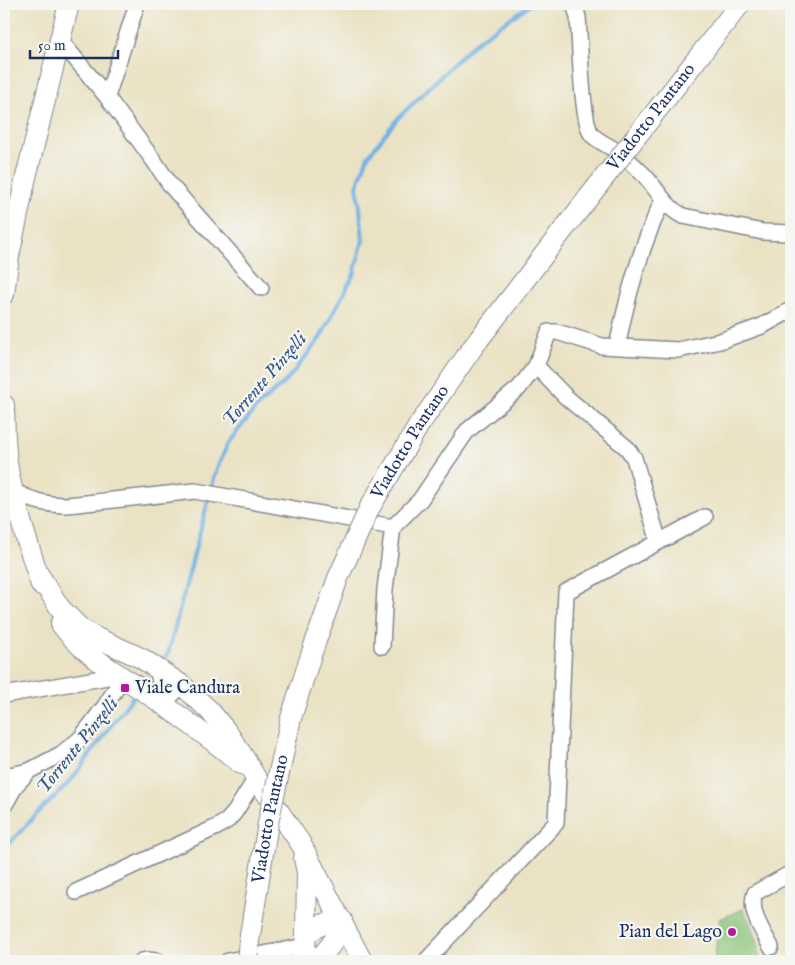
<svg xmlns="http://www.w3.org/2000/svg" width="795" height="965" font-family="'IM FELL English',serif">
  <style>
    .green { fill: #8dc579; stroke: #547a6c }
    .lines { fill: none; stroke-linecap: round; stroke-linejoin: round }
    .stream { stroke: #6fb2e4; stroke-width: 4 }
    .minor-casing { stroke: #828890; stroke-width: 18 }
    .major-casing { stroke: #828890; stroke-width: 22 }
    .minor { stroke: #fff; stroke-width: 15 }
    .major { stroke: #fff; stroke-width: 20 }
    .major-bridge-casing { stroke: #828890; stroke-width: 22; stroke-linecap: butt }
    .major-bridge { stroke: #fff; stroke-width: 20 }
    .poi-dot { fill: #b5179e; stroke: #f6f6f2; stroke-width: 2 }
    .labels { text-anchor: middle; dominant-baseline: central; stroke-width: 4.5; stroke-linejoin: round; paint-order: stroke }
    .street-label { font-size: 18px; fill: #1b2f5e; stroke: #f6f6f2 }
    .poi-label { font-size: 18px; fill: #1b2f5e; stroke: #f6f6f2; text-anchor: start }
    .water-label { font-size: 19px; font-style: italic; fill: #345686; stroke: #f6f6f2 }
  </style>
  <rect width="100%" height="100%" fill="#f6f6f2"/>
  <filter id="ink" filterUnits="userSpaceOnUse"><feTurbulence type="fractalNoise" baseFrequency=".02" numOctaves="2"/><feDisplacementMap in="SourceGraphic" scale="10" xChannelSelector="R" yChannelSelector="G"/><feConvolveMatrix kernelMatrix="1 2 1 2 8 2 1 2 1" color-interpolation-filters="sRGB"/></filter>
  <filter id="wash" filterUnits="userSpaceOnUse"><feTurbulence type="fractalNoise" baseFrequency=".0096" numOctaves="4" result="noise"/><feDisplacementMap in="SourceGraphic" scale="20" xChannelSelector="R" yChannelSelector="G"/><feGaussianBlur stdDeviation="1.12" result="paint"/><feColorMatrix in="noise" values="0 0 0 0 0 0 0 0 0 0 0 0 0 0 0 0 0 1.4 0 .05"/><feComposite in="paint" operator="in"/></filter>
  <g filter="url(#wash)">
    <rect width="100%" height="100%" fill="#eae2c3"/>
    <path class="green" d="M743 909C751 926 761 941 760 961H714L720 919Z"/>
    <g class="lines">
      <path class="stream" d="M211 490 216 471 228 443 256 408 288 379 320 338 354 274 363 240 360 208 357 186 368 156 398 118 477 41 531 4
        M160 664 168 654 209 497
        M4 849 38 813 70 782 116 719 136 693"/>
    </g>
  </g>
  <g filter="url(#ink)">
    <g class="lines">
      <defs>
        <path id="minor" d="M574 4 578 17C580 38 581 122 592 135 599 142 610 146 618 152 626 158 634 165 641 172 656 186 664 207 683 216L763 232 791 233
          M60 40 107 97 154 161 171 186 261 288
          M107 97 137 4
          M617 347C627 297 641 245 663 200
          M536 366 549 332H557L602 346 678 350 720 341 762 326 791 310
          M13 491C32 501 46 505 68 505L195 491 393 527 420 500 467 431 519 388 536 366 566 397 627 448 634 458 659 542
          M382 646 385 589 393 527
          M153 690C160 694 167 701 173 694V688L159 678
          M4 695 119 675 117 687 105 706 80 739 61 754 29 771 4 776
          M4 806 16 785 29 771
          M76 892 217 827 228 820 235 812 256 778
          M771 947C763 931 748 911 755 893L791 873
          M142 961 147 960 157 961
          M228 961 305 946
          M426 961 556 823 566 592 705 517"/>
        <path id="major" d="M4 294 9 256 26 177 69 4
          M4 405C5 428 4 451 9 474 16 512 30 548 41 585
          M37 572 60 608 81 629 97 638 141 658 183 686 209 710 227 732 243 756 256 778 301 844 362 961
          M61 624C86 658 121 675 154 698 184 719 213 740 241 764
          M304 858 307 873 306 935 304 961
          M306 935C318 924 326 923 342 920 337 939 330 948 316 961"/>
      </defs>
      <use href="#minor" class="minor-casing"/>
      <use href="#major" class="major-casing"/>
      <use href="#minor" class="minor"/>
      <use href="#major" class="major"/>
      <defs>
        <g id="major-bridge">
          <path id="s1" d="M247 961 249 941 268 823 291 718 312 652 338 578 370 507 419 425 473 347 553 243 740 4"/>
        </g>
      </defs>
      <use href="#major-bridge" class="major-bridge-casing"/>
      <use href="#major-bridge" class="major-bridge"/>
    </g>
  </g>
  <g class="poi-dot">
    <rect x="120" y="683" width="10" height="10" rx="2.5"/>
    <circle cx="732" cy="932" r="5"/>
  </g>
  <g class="labels">
    <g class="street-label">
      <text stroke="none"><textPath href="#s1" startOffset="954">Viadotto Pantano</textPath></text>
      <text stroke="none"><textPath href="#s1" startOffset="549">Viadotto Pantano</textPath></text>
      <text stroke="none"><textPath href="#s1" startOffset="144">Viadotto Pantano</textPath></text>
    </g>
    <g class="poi-label">
      <text x="135" y="688">Viale Candura</text>
      <text x="722" y="932" text-anchor="end">Pian del Lago</text>
    </g>
    <g class="water-label">
      <text transform="translate(265 380) rotate(-49)">Torrente Pinzelli</text>
      <text transform="translate(78 746) rotate(-51)">Torrente Pinzelli</text>
    </g>
  </g>
  <rect width="795" height="965" fill="none" stroke="#f6f6f2" stroke-width="20"/>
  <path d="M30 50v8h88v-8" fill="none" stroke="#1b2f5e" stroke-width="2.5"/>
  <text x="38" y="50" font-size="15" fill="#1b2f5e" stroke="#f6f6f2" stroke-width="4" paint-order="stroke">50 m</text>
</svg>
